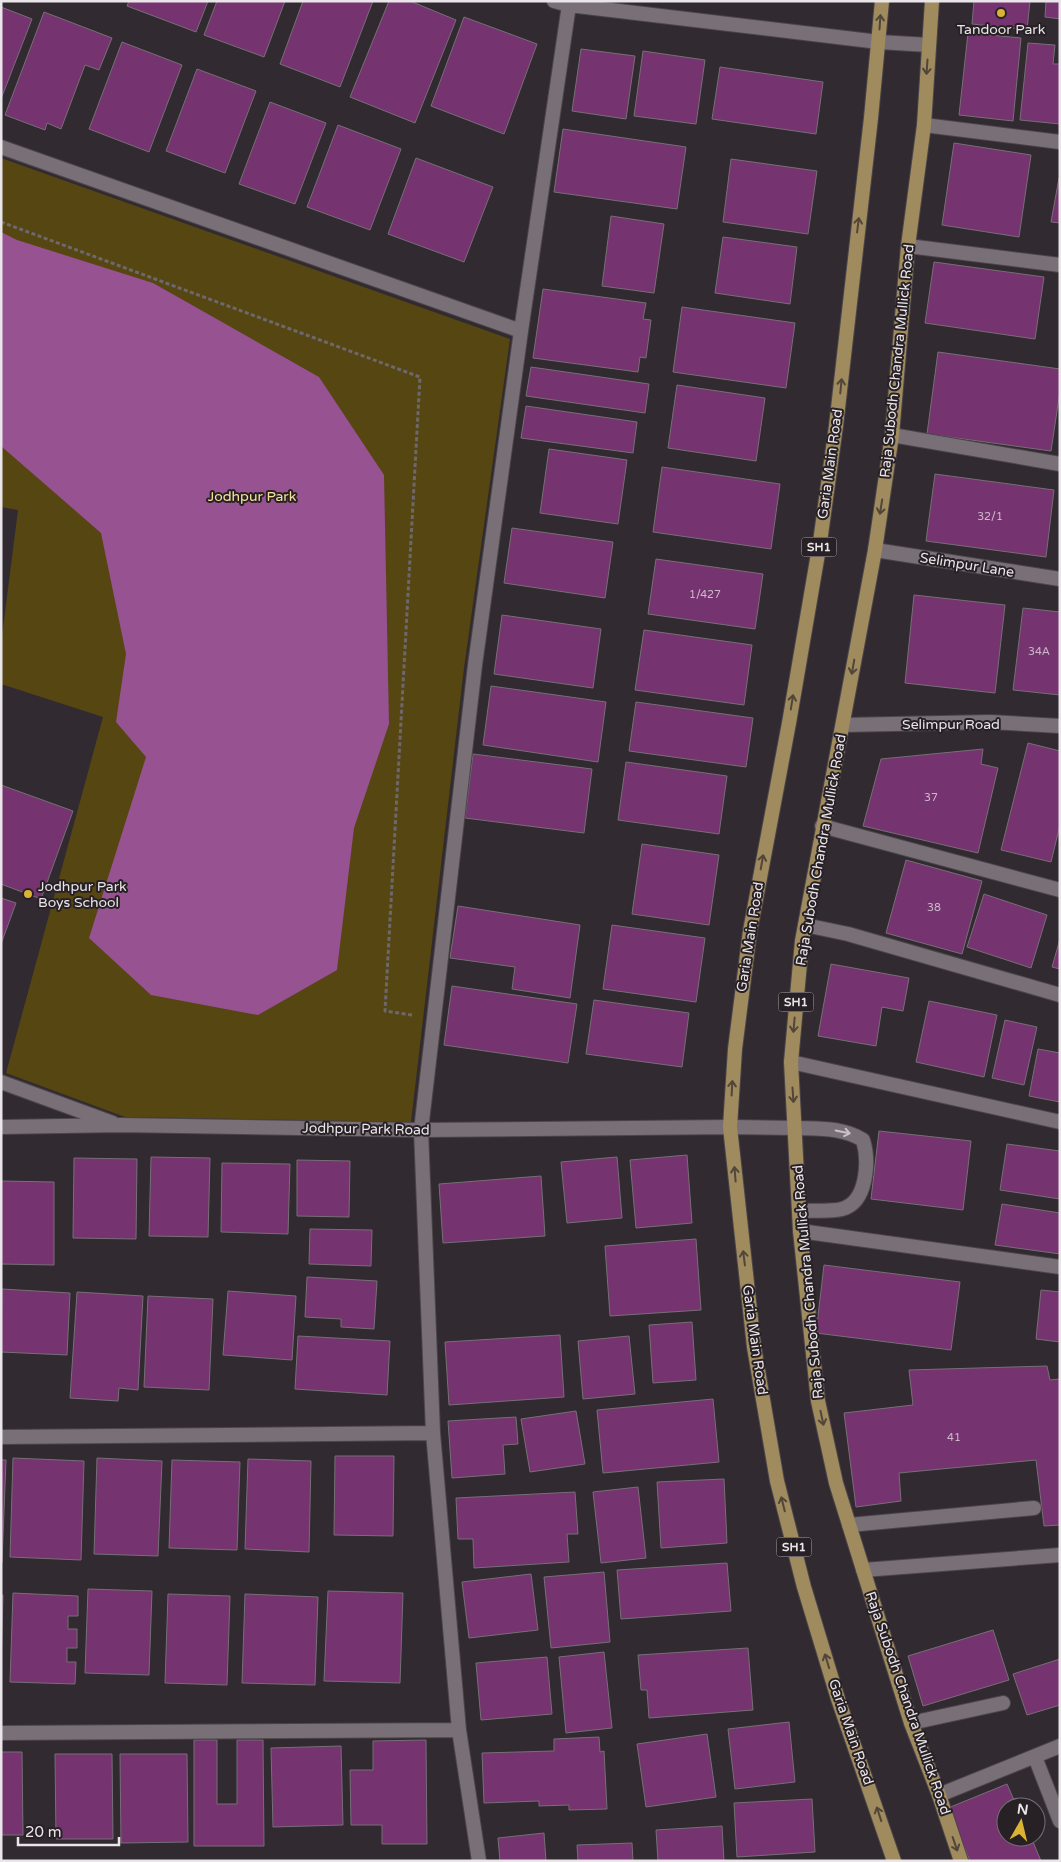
<svg xmlns="http://www.w3.org/2000/svg" width="1061" height="1862" font-family="'Varela Round',sans-serif">
  <style>
    .green { fill: #564612 }
    .water { fill: #975291 }
    .building { fill: #753370; stroke: #776f76 }
    .lines { fill: none; stroke-linecap: round; stroke-linejoin: round }
    .service-casing { stroke: #4b454a; stroke-width: 16 }
    .minor-casing { stroke: #4b454a; stroke-width: 16 }
    .primary-casing { stroke: #4b454a; stroke-width: 16 }
    .path { stroke: #6e686d; stroke-width: 3; stroke-dasharray: 4 2.5; stroke-linecap: butt }
    .service { stroke: #797077; stroke-width: 14 }
    .minor { stroke: #797077; stroke-width: 14 }
    .primary { stroke: #9f8b5d; stroke-width: 14 }
    .oneway { stroke: #514639 }
    .oneway2 { stroke: #c8c2c7 }
    .poi-dot { fill: #dab333; stroke: #272126; stroke-width: 2 }
    .labels { text-anchor: middle; dominant-baseline: central; stroke-width: 4; stroke-linejoin: round; paint-order: stroke }
    .number-label { font-size: 11px; fill: #cdb8cb }
    .shield { fill: #272126; stroke: #b0aaae; stroke-width: 1 }
    .shield-label { font-size: 12px; font-weight: bold; fill: #eae5e9 }
    .poi-label { font-size: 14px; fill: #eae5e9; stroke: #272126 }
    .street-label { font-size: 14px; fill: #eae5e9; stroke: #272126 }
    .park-label { font-size: 14px; fill: #fae19b; stroke: #272126 }
  </style>
  <rect width="100%" height="100%" fill="#312a30"/>
  <path class="green" d="M1 158 510 339 464 668 411 1122 125 1117 6 1073 103 717 1 684V644L18 510 1 507Z"/>
  <path class="water" d="M1 232 17 240 153 283 319 377 384 475 389 724 354 828 337 970 258 1015 151 995 89 938 146 757 116 722 126 654 101 533 1 446Z"/>
  <path class="building" d="M129 1H208L196 32 127 6Z
    M217 1H285L264 57 204 35Z
    M303 1H373L340 87 280 64Z
    M389 1H410L456 20 415 123 350 97Z
    M974 1H1030L1027 30 972 24Z
    M1046 1H1060V19L1045 17Z
    M1 7 32 19 1 99Z
    M44 12 112 38 99 70 85 65 61 129 47 123 45 130 5 115Z
    M464 17 537 44 504 134 431 106Z
    M968 33 1021 38 1013 121 959 115Z
    M122 42 182 65 149 152 89 129Z
    M1028 43 1055 45 1053 64H1060V124L1020 120Z
    M581 49 635 56 626 119 572 111Z
    M643 51 705 60 696 124 634 116Z
    M720 67 823 82 816 134 712 119Z
    M197 69 256 91 225 173 166 151Z
    M270 102 326 123 295 204 239 184Z
    M338 125 401 149 370 230 307 207Z
    M563 129 686 147 677 209 554 192Z
    M954 143 1031 155 1019 237 942 225Z
    M416 158 493 187 464 262 388 234Z
    M731 159 817 171 808 234 723 222Z
    M1059 178H1060V223L1051 222Z
    M611 216 664 224 654 293 602 286Z
    M723 237 797 247 790 304 715 293Z
    M934 262 1044 277 1035 339 925 323Z
    M543 289 646 303 643 319 651 320 646 358 640 357 638 372 533 358Z
    M682 307 795 323 786 388 673 372Z
    M938 352 1060 369V391L1051 451 927 434Z
    M531 367 649 384 645 413 526 396Z
    M677 385 765 398 756 461 668 448Z
    M526 406 637 422 633 453 521 438Z
    M549 449 627 460 618 524 540 513Z
    M662 467 780 484 771 549 653 532Z
    M935 474 1054 490 1046 557 926 541Z
    M512 528 613 542 605 598 504 583Z
    M656 559 763 574 755 629 648 614Z
    M914 595 1005 605 995 693 905 683Z
    M1023 608 1060 612V695L1013 690Z
    M502 615 601 629 593 688 494 674Z
    M644 630 752 645 744 705 635 690Z
    M491 686 606 702 598 762 483 745Z
    M636 702 753 718 746 767 629 751Z
    M1028 743 1060 751V825L1051 862 1001 850Z
    M983 749 981 764 998 768 978 853 863 826 881 759Z
    M473 754 592 769 584 833 465 818Z
    M626 762 727 776 719 834 618 820Z
    M1 785 73 811 41 899 1 884Z
    M642 844 719 855 709 925 632 914Z
    M906 860 982 881 962 954 886 933Z
    M984 894 1047 915 1031 968 967 947Z
    M1 898 16 903 1 944Z
    M458 906 580 925 570 998 512 989 515 967 450 958Z
    M612 925 705 938 696 1002 603 989Z
    M1060 939V969L1052 967Z
    M831 964 909 978 903 1011 882 1007 876 1046 818 1036Z
    M452 986 577 1004 568 1063 444 1045Z
    M594 1000 689 1013 682 1067 586 1054Z
    M929 1001 997 1015 984 1077 916 1062Z
    M1005 1020 1037 1027 1024 1085 992 1078Z
    M1038 1049 1060 1053V1102L1029 1096Z
    M879 1131 971 1141 963 1210 871 1199Z
    M1007 1144 1060 1151V1199L1000 1190Z
    M687 1155 692 1223 636 1228 630 1160Z
    M151 1157 210 1158 208 1237 149 1236Z
    M617 1157 622 1218 567 1223 561 1162Z
    M74 1158 137 1159 136 1239 73 1238Z
    M297 1160 350 1161 349 1217 297 1216Z
    M222 1163 290 1164 288 1234 221 1232Z
    M541 1176 545 1236 443 1243 439 1184Z
    M1 1181 54 1182V1265L1 1264Z
    M1002 1204 1060 1213V1254L995 1245Z
    M310 1229 372 1230 371 1266 309 1264Z
    M696 1239 701 1310 610 1316 605 1246Z
    M824 1265 960 1282 951 1350 816 1333Z
    M307 1277 377 1281 374 1329 341 1327V1319L305 1317Z
    M2 1289 70 1293 67 1355 1 1352Z
    M1041 1290 1060 1292V1342L1036 1339Z
    M228 1291 296 1296 292 1360 223 1355Z
    M77 1292 143 1296 138 1390 119 1388 118 1401 70 1398Z
    M148 1296 213 1299 209 1390 144 1387Z
    M692 1322 696 1380 653 1383 649 1325Z
    M560 1335 564 1397 449 1405 445 1342Z
    M298 1336 390 1341 387 1395 295 1389Z
    M629 1336 635 1394 583 1399 578 1341Z
    M1047 1366 1050 1380 1060 1379V1525L1044 1526 1036 1460 899 1473 901 1501 856 1507 844 1413 913 1405 909 1370Z
    M713 1399 719 1462 603 1473 597 1410Z
    M576 1411 585 1464 530 1472 521 1419Z
    M516 1417 518 1444 503 1445 505 1474 452 1478 448 1421Z
    M335 1456H394L393 1536 334 1535Z
    M13 1458 84 1461 81 1560 10 1557Z
    M97 1458 162 1461 158 1556 94 1554Z
    M248 1459 311 1461 309 1552 245 1549Z
    M1 1460H6L2 1563H1Z
    M172 1460 240 1462 237 1550 169 1548Z
    M724 1479 727 1543 661 1548 657 1482Z
    M638 1487 646 1558 601 1563 593 1492Z
    M575 1492 578 1534H567L569 1562 474 1568 473 1539H458L456 1498Z
    M727 1563 731 1611 621 1619 617 1570Z
    M604 1572 610 1642 551 1648 544 1577Z
    M531 1574 538 1630 469 1638 462 1582Z
    M88 1589 152 1591 149 1675 85 1673Z
    M328 1591 403 1593 400 1683 324 1681Z
    M13 1593 78 1596V1616H68V1629H77V1648H67V1662H76L75 1684 10 1682Z
    M168 1594 230 1596 227 1685 165 1683Z
    M245 1594 318 1597 315 1685 242 1683Z
    M1 1595H3L1 1664Z
    M993 1630 1009 1680 923 1706 908 1656Z
    M748 1648 753 1710 649 1718 647 1690H641L638 1655Z
    M604 1652 612 1728 566 1733 559 1657Z
    M547 1657 552 1714 481 1720 476 1663Z
    M1060 1659V1705L1027 1715 1013 1674Z
    M789 1722 795 1782 735 1789 728 1729Z
    M707 1734 716 1797 646 1807 637 1744Z
    M599 1737 600 1752 604 1751 607 1809 569 1810V1805L539 1806V1801L484 1803 482 1753 554 1751V1739Z
    M194 1740H217V1804H237V1740H263L264 1846H194Z
    M426 1740 427 1844H382V1825H351L350 1770H373V1741Z
    M341 1746 343 1825 273 1827 271 1748Z
    M1 1752H22L23 1835H1Z
    M55 1754H112L113 1839H56Z
    M120 1754H187L188 1842 121 1843Z
    M1007 1784 1017 1807H1006V1837H1012L1014 1842 1031 1837 1041 1861H970L948 1808Z
    M812 1799 815 1852 737 1857 734 1803Z
    M722 1826 724 1861H658L656 1830Z
    M544 1833 546 1861H500L498 1838Z
    M632 1843 633 1861H578L577 1845Z"/>
  <g class="lines">
    <defs>
      <path id="service" d="M795 1128C819 1129 842 1127 863 1140 869 1160 868 1202 842 1209 831 1212 811 1210 799 1211
        M849 1525 1034 1508"/>
      <path id="minor" d="M554 1 569 5 879 42 929 45
        M924 125 1060 142
        M1 147 521 331 569 5
        M908 246 1060 265
        M892 435 1060 464
        M875 550 1060 579
        M843 725 990 722 1060 726
        M822 826 1060 890
        M805 925 848 934 1060 995
        M791 1062 1060 1122
        M1 1082 113 1123
        M1 1127 121 1125 421 1130 730 1127 795 1128
        M800 1231 1060 1267
        M1 1437 433 1433
        M863 1570 1060 1555
        M911 1723 1003 1703
        M1 1733 459 1730
        M1035 1757 1060 1821
        M939 1795 1060 1746
        M479 1861 459 1730 433 1433 421 1130 475 665 521 331"/>
      <path id="primary" d="M882 1 871 118 836 426 820 542 789 723 750 931 735 1049 730 1127 754 1347 777 1481 804 1587 838 1699 894 1861
        M932 1 924 125 908 246 892 435 875 550 802 941 791 1062 800 1231 818 1401 836 1483 911 1723 939 1795 961 1861"/>
    </defs>
    <use href="#service" class="service-casing"/>
    <use href="#minor" class="minor-casing"/>
    <use href="#primary" class="primary-casing"/>
    <path class="path" d="M1 222 420 377 385 1011 412 1015"/>
    <use href="#service" class="service"/>
    <use href="#minor" class="minor"/>
    <use href="#primary" class="primary"/>
  </g>
  <defs><path id="oneway-shaft" d="M-6 0H5M1.5-3L5.5 0L1.5 3" fill="none" stroke-width="1.6" stroke-linecap="round" stroke-linejoin="round" transform="scale(1.25)"/></defs>
  <g class="oneway">
    <use href="#oneway-shaft" transform="translate(880 22) rotate(-86)"/>
    <use href="#oneway-shaft" transform="translate(927 67) rotate(94)"/>
    <use href="#oneway-shaft" transform="translate(858 225) rotate(-83)"/>
    <use href="#oneway-shaft" transform="translate(841 386) rotate(-84)"/>
    <use href="#oneway-shaft" transform="translate(881 507) rotate(99)"/>
    <use href="#oneway-shaft" transform="translate(853 667) rotate(100)"/>
    <use href="#oneway-shaft" transform="translate(792 702) rotate(-81)"/>
    <use href="#oneway-shaft" transform="translate(762 862) rotate(-80)"/>
    <use href="#oneway-shaft" transform="translate(794 1025) rotate(95)"/>
    <use href="#oneway-shaft" transform="translate(732 1088) rotate(-87)"/>
    <use href="#oneway-shaft" transform="translate(793 1095) rotate(86)"/>
    <use href="#oneway-shaft" transform="translate(735 1174) rotate(-95)"/>
    <use href="#oneway-shaft" transform="translate(744 1258) rotate(-97)"/>
    <use href="#oneway-shaft" transform="translate(822 1418) rotate(78)"/>
    <use href="#oneway-shaft" transform="translate(783 1504) rotate(-104)"/>
    <use href="#oneway-shaft" transform="translate(827 1661) rotate(-107)"/>
    <use href="#oneway-shaft" transform="translate(879 1814) rotate(-108)"/>
    <use href="#oneway-shaft" transform="translate(955 1844) rotate(71)"/>
  </g>
  <use class="oneway2" href="#oneway-shaft" transform="translate(843 1132) rotate(12)"/>
  <g class="poi-dot">
    <circle cx="1001" cy="13" r="5"/>
    <circle cx="28" cy="894" r="5"/>
  </g>
  <g class="labels">
    <g class="number-label">
      <text x="990" y="516">32/1</text>
      <text x="705" y="594">1/427</text>
      <text x="1039" y="651">34A</text>
      <text x="931" y="797">37</text>
      <text x="934" y="907">38</text>
      <text x="954" y="1437">41</text>
    </g>
    <g class="shield">
      <rect x="801.5" y="537.5" width="35" height="19" rx="4"/>
      <rect x="778.5" y="992.5" width="35" height="19" rx="4"/>
      <rect x="776.5" y="1537.5" width="35" height="19" rx="4"/>
    </g>
    <g class="shield-label">
      <text x="819" y="547">SH1</text>
      <text x="796" y="1002">SH1</text>
      <text x="794" y="1547">SH1</text>
    </g>
    <g class="poi-label">
      <text x="1001" y="29">Tandoor Park</text>
      <text x="38" y="886" text-anchor="start">Jodhpur Park<tspan x="38" dy="16">Boys School</tspan></text>
    </g>
    <g class="street-label">
      <text transform="translate(897 361) rotate(-84)">Raja Subodh Chandra Mullick Road</text>
      <text transform="translate(830 464) rotate(-82)">Garia Main Road</text>
      <text transform="translate(967 565) rotate(9)">Selimpur Lane</text>
      <text x="951" y="724">Selimpur Road</text>
      <text transform="translate(821 850) rotate(-80)">Raja Subodh Chandra Mullick Road</text>
      <text transform="translate(750 937) rotate(-81)">Garia Main Road</text>
      <text transform="translate(366 1129) rotate(1)">Jodhpur Park Road</text>
      <text transform="translate(808 1282) rotate(-95)">Raja Subodh Chandra Mullick Road</text>
      <text transform="translate(755 1340) rotate(82)">Garia Main Road</text>
      <text transform="translate(908 1703) rotate(71)">Raja Subodh Chandra Mullick Road</text>
      <text transform="translate(851 1732) rotate(71)">Garia Main Road</text>
    </g>
    <g class="park-label">
      <text x="252" y="496">Jodhpur Park</text>
    </g>
  </g>
  <rect width="1061" height="1862" fill="none" stroke="#eae5e9" stroke-width="5"/>
  <g transform="translate(1021 1822) rotate(8)"><circle r="24" fill="#272126" stroke="#756f74"/>
  <path d="M0-4L9 19L0 12L-9 19Z" fill="#dab333"/>
  <text y="-8" font-size="14" font-weight="bold" text-anchor="middle" fill="#eae5e9">N</text>
  </g>
  <path d="M18 1837v8h101v-8" fill="none" stroke="#eae5e9" stroke-width="2.5"/>
  <text x="25" y="1837" font-size="15" fill="#eae5e9" stroke="#272126" stroke-width="4" paint-order="stroke">20 m</text>
</svg>
